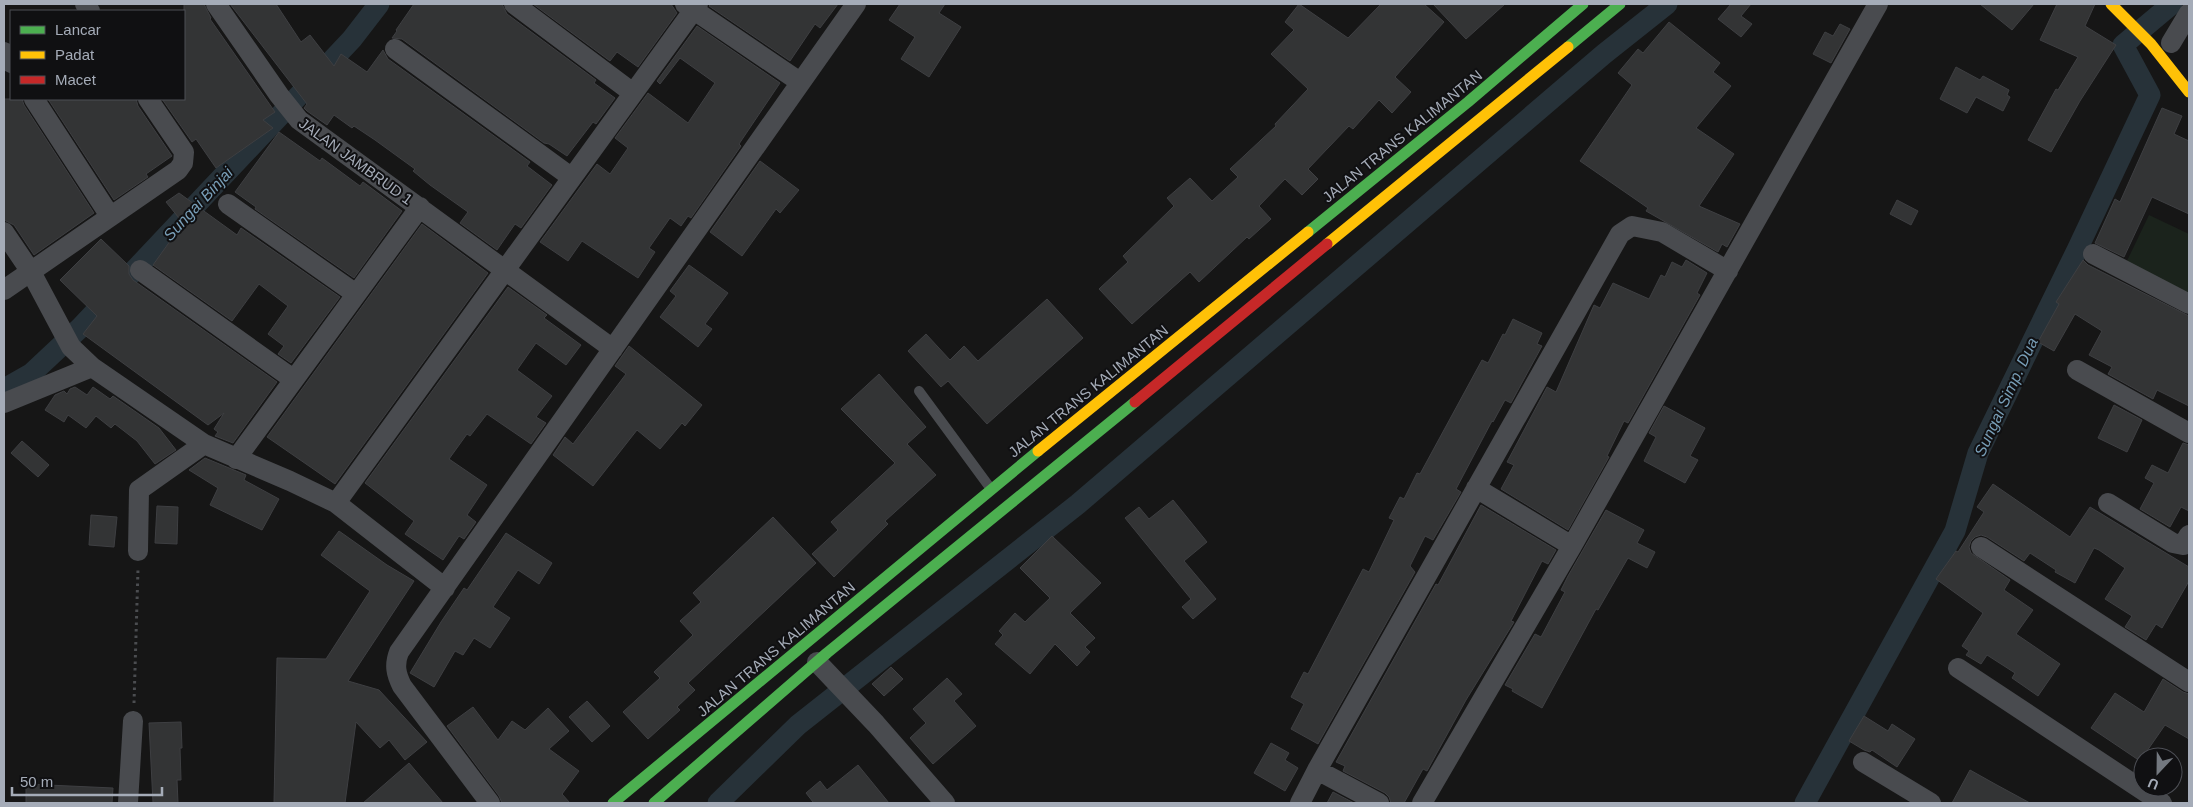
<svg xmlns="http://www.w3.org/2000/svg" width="2193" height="807" font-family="Arial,sans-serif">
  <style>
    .green { fill: #1b231c }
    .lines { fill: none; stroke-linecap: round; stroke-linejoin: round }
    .canal { stroke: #273239; stroke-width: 21 }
    .building { fill: #333435; stroke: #3e3f42 }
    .path { stroke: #4b4d50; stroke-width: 3; stroke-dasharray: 2.5 4; stroke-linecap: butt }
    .lane { stroke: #494b4f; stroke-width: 10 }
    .street { stroke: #494b4f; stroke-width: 20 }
    .fast { stroke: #4caf50; stroke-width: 11 }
    .slow { stroke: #ffc107; stroke-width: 11 }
    .jam { stroke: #c62828; stroke-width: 11 }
    .labels { text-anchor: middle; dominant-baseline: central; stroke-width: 4; stroke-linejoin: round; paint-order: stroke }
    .street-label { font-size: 15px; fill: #a5acb8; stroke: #101012 }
    .water-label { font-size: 16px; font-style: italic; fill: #789eb7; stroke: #101012 }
  </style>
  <rect width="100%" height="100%" fill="#161616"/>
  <path class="green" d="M2149 215 2189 234V293L2126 263Z"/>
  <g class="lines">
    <path class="canal" d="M4 389 32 373 80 328 352 39 379 4
      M718 803 798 725 1078 504 1604 54 1667 4
      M1805 803 1955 531 1978 453 2077 250 2150 95 2123 45 2172 4"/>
  </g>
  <path class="building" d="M184 4H204L211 18 210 19 275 112 263 120 273 128 216 168 196 139 192 142 162 99H184Z
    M230 4H276L301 42 310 35 334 66 341 54 367 72 383 50 388 59 530 162 527 166 552 185 521 228 515 224 497 250 460 223 468 212 430 185 413 171 415 169 375 140 354 126 352 128 334 115 327 125 307 111 304 108 307 104Z
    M414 4H502L507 14 596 80 594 83 615 98 596 124 593 122 567 156 549 144 544 143 402 39 392 38 397 31 396 30Z
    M533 4H671L677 13 638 67 617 52 610 61Z
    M711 4H838L820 28 815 24 790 61 709 6Z
    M900 4H945L939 13 961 27 929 77 901 59 915 37 889 20Z
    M1299 4 1348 38 1381 4H1424L1444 22 1395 77 1411 92 1392 113 1379 100 1353 129 1349 126 1308 169 1318 179 1302 195 1285 179 1259 206 1271 219 1249 239 1247 237 1199 282 1190 272 1132 324 1099 289 1128 262 1123 256 1174 206 1167 198 1190 178 1212 201 1238 177 1230 169 1276 126 1275 124 1308 89 1271 54 1294 30 1285 22Z
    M1433 4H1505L1466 39Z
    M1731 4H1751L1741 16 1752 24 1741 37 1718 19Z
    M1980 4H2034L2012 30Z
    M2057 4H2095L2085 26 2116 45 2080 101 2051 152 2028 140 2056 89 2058 90 2078 57 2040 40Z
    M1669 22 1720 63 1713 72 1731 86 1696 128 1734 154 1699 206 1740 224 1727 247 1722 244 1718 252 1646 211 1648 208 1580 161 1632 85 1618 73 1638 49 1643 53Z
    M1840 24 1850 29 1831 63 1813 54 1825 32 1833 36Z
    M697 26 780 83 739 144 741 146 691 218 688 216 681 226 670 218 649 248 655 252 638 278 582 241 568 261 540 242 597 164 610 174 628 148 615 138 648 93 688 123 715 83 680 58 660 84 657 81Z
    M1956 67 1980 80 1983 76 2009 90 2007 95 2010 97 2003 111 1976 97 1967 113 1940 99Z
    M4 99H22L24 105 94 213 34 255 14 225 4 220Z
    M48 99H136L138 106 172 156 146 174 148 177 114 200Z
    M2162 108 2182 116 2174 134 2189 141V214L2152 197 2124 257 2095 243 2115 199 2120 202Z
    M279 132 320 161 322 158 360 186 363 182 402 211 354 278 255 209 256 207 235 192Z
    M760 161 799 190 780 213 776 209 742 256 710 232Z
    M179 193 237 235 241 228 340 297 291 363 278 354 284 346 268 334 288 306 259 284 232 321 153 265 183 223 166 202Z
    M1897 200 1918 211 1911 225 1890 214Z
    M422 224 488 273 335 484 267 437Z
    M101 239 129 266V274L133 280 277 382 233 443 215 436 218 432 214 429 224 413 208 425 83 334 97 316 60 280Z
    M1686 260 1707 273 1697 293 1700 295 1628 423 1624 421 1607 456 1609 457 1568 530 1501 489 1514 465 1507 462 1547 387 1556 392 1594 305 1600 308 1613 283 1649 299 1661 275 1665 277 1672 262 1682 267Z
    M2083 260 2088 265 2189 316V406L2157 390 2153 399 2108 374 2112 367 2089 355 2102 331 2075 314 2054 351 2038 342 2059 304 2056 302Z
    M689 265 728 293 705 324 712 329 698 347 660 317 676 296 670 291Z
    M508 287 547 315 544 318 581 345 566 365 536 343 517 370 552 396 536 417 546 423 531 444 487 414 470 436 467 434 449 459 487 485 467 515 476 522 464 539 459 536 443 560 405 534 414 521 365 483Z
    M1047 299 1083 338 987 424 948 381 941 387 908 351 926 334 950 360 964 346 978 361Z
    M1513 319 1542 333 1537 344 1542 346 1511 403 1505 400 1493 422 1492 421 1456 489 1461 492 1433 540 1425 536 1410 566 1415 572 1318 744 1291 729 1304 704 1291 697 1304 672 1308 674 1363 569 1369 572 1394 520 1389 518 1400 497 1404 499 1417 473 1420 474 1482 360 1488 363 1503 334 1505 335Z
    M629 346 702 405 685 426 682 423 660 449 637 430 593 486 553 455 565 437 573 444 626 374 615 366Z
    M879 374 926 427 907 444 936 475 885 521 888 524 834 577 812 554 838 530 831 522 895 463 841 409Z
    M75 387 87 395 93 387 110 399 113 396 159 428 176 450 155 464 137 441 115 424 111 428 96 416 86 428 68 415 64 422 45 410 55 395 64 391 67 394 70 389Z
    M2114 405 2142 420 2127 452 2098 438Z
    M1664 406 1705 428 1690 456 1698 460 1685 483 1644 461 1656 437 1649 433Z
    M22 441 49 465 38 477 11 453Z
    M2183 443 2189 445V511L2181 507 2170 527 2140 509 2154 483 2145 478 2152 465 2168 473Z
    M205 458 246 475 244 480 279 499 262 530 210 505 218 488 189 470Z
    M1993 484 2070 537 2090 507 2189 567V581L2162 628 2156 624 2146 640 2125 627 2132 616 2105 599 2125 568 2099 550 2094 548 2075 583 2055 572 2056 570 2030 553 2024 561 1987 537 1981 535 1975 537 1971 541 1969 547 1971 553 2010 580 2004 590 2033 610 2016 634 2060 664 2038 696 2012 678 2015 673 1987 655 1981 664 1966 655 1969 651 1962 646 1983 613 1936 579 1956 551 1958 552 1984 512 1977 507Z
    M1173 500 1207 542 1184 561 1216 599 1193 619 1182 607 1191 599 1125 518 1139 507 1149 519Z
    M1481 505 1556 550 1548 564 1542 561 1511 621 1514 622 1466 700 1427 771 1423 769 1404 803H1391L1389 797 1385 793 1343 771 1345 766 1336 762 1436 584 1438 585Z
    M157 506 178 507 177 544 155 543Z
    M1606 510 1644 530 1637 543 1655 552 1647 568 1628 558 1598 610 1596 609 1542 708 1512 691 1513 689 1505 685 1535 634 1541 637 1565 592 1561 590 1568 576Z
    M91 515 117 517 114 547 89 545Z
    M773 517 816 563 688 683 695 690 677 707 680 710 648 739 623 712 660 678 654 672 693 635 680 621 701 602 693 593Z
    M339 531 387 565 414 581 348 681 379 690 427 742 405 760 389 740 380 748 356 722 345 803H274L277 658 326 659 370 591 321 555Z
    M506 533 552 563 539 584 518 570 493 607 510 618 490 648 474 638 463 655 455 651 434 687 410 673 441 622 464 588 467 590Z
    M1052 536 1101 583 1070 613 1095 638 1085 647 1090 652 1077 666 1055 644 1030 674 995 644 1003 635 999 631 1015 613 1025 622 1050 598 1020 568Z
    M891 667 903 679 884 696 872 684Z
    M947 678 962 694 954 701 976 726 933 764 910 738 926 723 913 709Z
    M2163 679 2183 692 2189 694V739L2165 725 2140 761 2091 728 2115 693 2144 712Z
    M587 701 610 726 592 742 569 717Z
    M473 707 498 740 512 721 525 730 548 708 569 731 549 749 579 771 562 794 570 803H502L499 796 447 726Z
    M1864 716 1888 731 1892 724 1915 739 1897 767 1872 750 1870 752 1864 750 1849 741Z
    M181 722 182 748H180L181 780H177L178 803H153L149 723Z
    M1271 743 1289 753 1285 760 1298 768 1285 791 1254 773Z
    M409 763 443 803H363Z
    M858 765 889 803H811L813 802 806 793 820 781 827 790Z
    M1970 770 1995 784 2030 803H1952Z
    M26 784 113 788 112 803H26Z
    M1333 792 1354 803H1327Z"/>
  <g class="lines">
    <path class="path" d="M134 703 138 569"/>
    <path class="lane" d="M919 391 991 489"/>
    <path class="street" d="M85 4 90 11
      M216 4 279 95 299 120 613 349
      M514 4 633 93
      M685 4 800 82
      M2171 43 2189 13
      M395 49 571 177
      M4 52 11 63
      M34 99 110 216
      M228 204 356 294
      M4 232 31 272 71 347 92 367 204 444 290 481 336 503 445 588
      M2093 254 2189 304
      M140 270 293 379
      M4 290 178 170 183 163 184 152 148 99
      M2077 370 2189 433
      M4 403 92 367
      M236 459 420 207
      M1476 488 1572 546
      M336 503 698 4
      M2108 503 2173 543 2183 545 2189 535
      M1981 547 2189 682
      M138 551 139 490 204 444
      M817 662 876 724 945 803
      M1958 668 2162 803
      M1863 762 1931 803
      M1317 770 1379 803
      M128 803 133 721
      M490 803 402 686C396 674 394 665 399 652L856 4
      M1300 803 1317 770 1620 234 1632 226 1662 232 1728 271
      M1422 803 1572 546 1878 4"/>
    <path class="fast" d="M1568 47 1620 4
      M1308 232 1468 102 1583 4
      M613 803 1038 451
      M654 803 827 653 1135 402"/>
    <path class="slow" d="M2111 4 2151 44 2189 92
      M1327 244 1568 47
      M1038 451 1308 232"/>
    <path class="jam" d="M1135 402 1327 244"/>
  </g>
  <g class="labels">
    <g class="street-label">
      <text transform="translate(1402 136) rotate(-39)">JALAN TRANS KALIMANTAN</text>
      <text transform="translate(356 161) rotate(36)">JALAN JAMBRUD 1</text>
      <text transform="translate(1088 391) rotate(-39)">JALAN TRANS KALIMANTAN</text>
      <text transform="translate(776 649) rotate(-40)">JALAN TRANS KALIMANTAN</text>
    </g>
    <g class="water-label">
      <text transform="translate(198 204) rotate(-47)">Sungai Binjai</text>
      <text transform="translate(2006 397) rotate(-65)">Sungai Simp. Dua</text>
    </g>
  </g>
  <rect width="2193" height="807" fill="none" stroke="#a5acb8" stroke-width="10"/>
  <rect x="10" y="10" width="175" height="90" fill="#101012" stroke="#4c4e54"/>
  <rect x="20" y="26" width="25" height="8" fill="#4caf50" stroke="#4c4e54"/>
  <text x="55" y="35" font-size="15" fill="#a5acb8">Lancar</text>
  <rect x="20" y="51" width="25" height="8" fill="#ffc107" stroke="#4c4e54"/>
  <text x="55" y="60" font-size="15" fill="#a5acb8">Padat</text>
  <rect x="20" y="76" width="25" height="8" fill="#c62828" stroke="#4c4e54"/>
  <text x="55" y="85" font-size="15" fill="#a5acb8">Macet</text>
  <g transform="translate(2158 772) rotate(202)"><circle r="24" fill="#101012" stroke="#4c4e54"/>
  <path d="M0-4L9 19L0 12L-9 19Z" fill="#73787f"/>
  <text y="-8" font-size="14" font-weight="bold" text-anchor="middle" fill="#a5acb8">U</text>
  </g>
  <path d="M12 787v8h150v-8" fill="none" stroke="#a5acb8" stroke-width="2.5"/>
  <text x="20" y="787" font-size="15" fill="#a5acb8" stroke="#101012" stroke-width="4" paint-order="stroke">50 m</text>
</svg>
